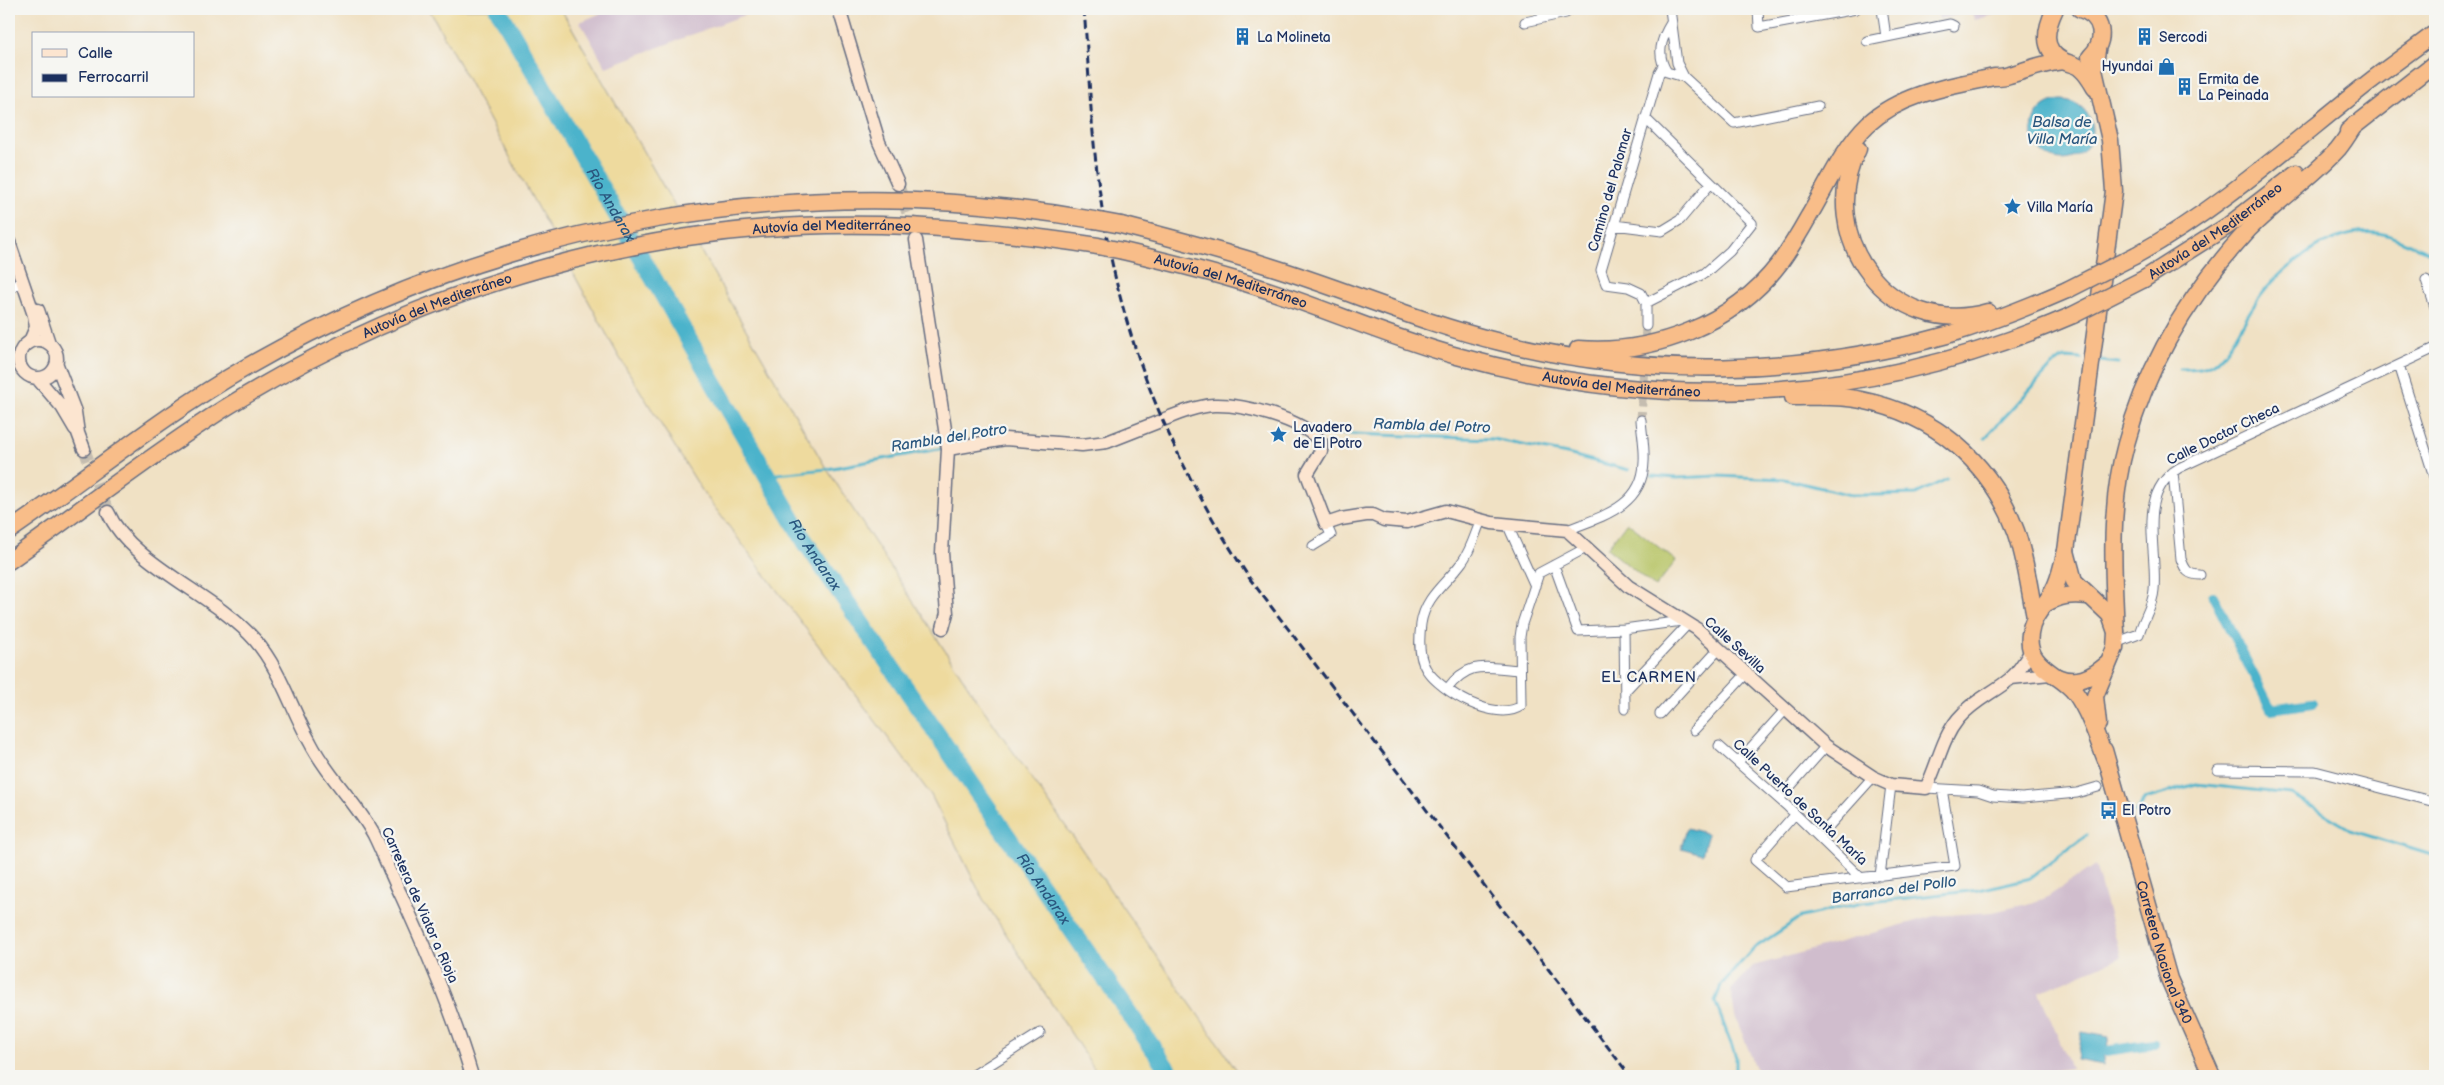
<svg xmlns="http://www.w3.org/2000/svg" width="2444" height="1085" font-family="'Balsamiq Sans',sans-serif">
  <style>
    .industrial { fill: #d0bdcd }
    .green { fill: #b8c567; stroke: #6a7a62 }
    .sand { fill: #eeda9e; stroke: #84847e }
    .water { fill: #4cb3cb; stroke: #347194 }
    .lines { fill: none; stroke-linecap: round; stroke-linejoin: round }
    .stream { stroke: #4cb3cb; stroke-width: 3 }
    .canal { stroke: #4cb3cb; stroke-width: 10 }
    .river { stroke: #4cb3cb; stroke-width: 18 }
    .street-tunnel { stroke: #c5bdb0; stroke-width: 9; stroke-dasharray: 9 4.5; stroke-linecap: butt }
    .secondary-tunnel { stroke: #c5bdb0; stroke-width: 12; stroke-dasharray: 12 6; stroke-linecap: butt }
    .street-casing { stroke: #666d82; stroke-width: 11 }
    .secondary-casing { stroke: #666d82; stroke-width: 15 }
    .highway-casing { stroke: #666d82; stroke-width: 19 }
    .street { stroke: #fff; stroke-width: 9 }
    .secondary { stroke: #fce5d0; stroke-width: 12 }
    .highway { stroke: #f8bd89; stroke-width: 16 }
    .rail { stroke: #1b2f5e; stroke-width: 3; stroke-dasharray: 8 4; stroke-linecap: butt }
    .highway-bridge-casing { stroke: #666d82; stroke-width: 19; stroke-linecap: butt }
    .highway-bridge { stroke: #f8bd89; stroke-width: 16 }
    .labels { text-anchor: middle; dominant-baseline: central; stroke-width: 4.5; stroke-linejoin: round; paint-order: stroke }
    .poi-label { font-size: 14px; fill: #1b2f5e; stroke: #f6f6f2; text-anchor: start }
    .street-label { font-size: 14px; fill: #1b2f5e; stroke: #f6f6f2 }
    .water-label { font-size: 15px; font-style: italic; fill: #2a577f; stroke: #f6f6f2 }
    .neighbourhood-label { font-size: 15px; letter-spacing: 1px; fill: #1b2f5e; stroke: #f6f6f2 }
  </style>
  <rect width="100%" height="100%" fill="#f6f6f2"/>
  <filter id="ink" filterUnits="userSpaceOnUse"><feTurbulence type="fractalNoise" baseFrequency=".02" numOctaves="2"/><feDisplacementMap in="SourceGraphic" scale="10" xChannelSelector="R" yChannelSelector="G"/><feConvolveMatrix kernelMatrix="1 2 1 2 8 2 1 2 1" color-interpolation-filters="sRGB"/></filter>
  <filter id="wash" filterUnits="userSpaceOnUse"><feTurbulence type="fractalNoise" baseFrequency=".0096" numOctaves="4" result="noise"/><feDisplacementMap in="SourceGraphic" scale="20" xChannelSelector="R" yChannelSelector="G"/><feGaussianBlur stdDeviation="1.12" result="paint"/><feColorMatrix in="noise" values="0 0 0 0 0 0 0 0 0 0 0 0 0 0 0 0 0 1.4 0 .05"/><feComposite in="paint" operator="in"/></filter>
  <g filter="url(#wash)">
    <rect width="100%" height="100%" fill="#f0e1c4"/>
    <path class="industrial" d="M611 9H760L606 67 580 22Z
      M1937 9H2014L1975 20 1971 12 1939 19Z
      M2095 865 2121 957 2039 992 2071 1068 2028 1074 2024 1076H1759L1735 1016 1731 990 1753 966 1934 916 1993 912 2027 904 2046 898Z"/>
    <path class="green" d="M1627 522 1676 561 1655 587 1607 548Z"/>
    <path class="sand" d="M429 9H561L823 463 979 703 1241 1076H1099L983 899 931 795 703 492 618 355Z"/>
    <path class="water" d="M2032 130a30 30 0 1 1 60 0a30 30 0 1 1-60 0Z
      M1687 828 1708 834 1702 854 1681 848Z
      M2082 1032 2109 1037 2103 1065 2077 1060Z"/>
    <g class="lines">
      <path class="stream" d="M2100 361 2118 363
        M2180 369C2191 369 2204 369 2214 363 2227 355 2242 324 2251 310 2275 271 2329 227 2378 233 2393 235 2419 249 2435 254
        M1315 429 1324 433 1493 439 1567 454 1629 470
        M1985 438 2052 366 2064 358 2081 359
        M767 475 827 469 944 448
        M1652 476 1677 478 1717 476 1784 479 1851 495H1877L1916 494 1947 479
        M2135 812 2145 799 2196 784 2291 794 2353 831 2435 856
        M1736 1076V1057L1715 1001 1722 984 1753 949 1801 917 1862 903 1979 890 2030 878 2087 835"/>
      <path class="canal" d="M2213 596 2271 709 2313 703
        M2106 1051 2154 1044"/>
      <path class="river" id="s1" d="M498 9 806 543 1172 1076"/>
    </g>
  </g>
  <g filter="url(#ink)">
    <g class="lines">
      <path class="street-tunnel" d="M1641 420 1646 326"/>
      <path class="secondary-tunnel" d="M898 184 914 233
        M84 449 108 512"/>
      <defs>
        <path id="street" d="M1670 9 1677 63 1684 77 1734 123 1818 106
          M1758 9 1759 27 1856 9
          M1882 9 1886 37
          M1525 22 1566 13 1569 9
          M1671 23C1661 39 1656 55 1667 72L1684 77
          M1867 41 1950 24 1954 26
          M1645 118 1752 223 1730 251 1705 273 1646 303
          M1614 225 1662 231 1680 220 1711 183
          M2426 280 2435 307
          M9 290 23 280
          M1646 326V303L1641 293 1628 287 1606 284 1601 270 1659 73 1663 66
          M2399 365 2435 480
          M2173 472 2181 559C2185 570 2188 575 2200 575
          M1481 520C1475 534 1471 550 1462 562 1447 583 1425 596 1421 624 1419 639 1418 656 1426 669 1441 692 1496 723 1521 706L1520 637 1522 624 1539 573 1586 548
          M1508 526 1535 586
          M1567 530C1600 517 1643 507 1644 462 1645 448 1642 434 1641 420
          M1313 546 1331 535 1326 524
          M1554 565 1578 631 1624 629 1682 621
          M1624 629 1625 709
          M2115 643 2139 634C2143 619 2153 606 2154 590 2158 549 2136 494 2179 468L2435 348
          M1447 689C1470 659 1486 668 1520 670
          M1625 691 1688 624
          M1660 714 1719 649
          M1694 730 1746 674
          M1719 746 1788 807 1861 878
          M1738 762 1786 709
          M2218 770 2315 771 2435 802
          M1926 788 1978 791 1993 796 2022 798 2077 793 2098 787
          M1779 799 1826 746
          M1795 814 1755 860 1786 887 1955 866 1942 789
          M1819 837 1873 777
          M1880 876 1891 785
          M972 1076 1040 1033"/>
        <path id="secondary" d="M839 9 879 142 898 184
          M916 240 948 449 942 553 947 613 943 628
          M9 242 34 315 36 327 30 341
          M38 310 49 343
          M19 359a19 19 0 1 1 38 0a19 19 0 1 1-38 0Z
          M57 365 75 412 78 433 84 449
          M37 378 62 407 75 429
          M1165 419C1180 413 1197 406 1214 405 1243 404 1302 419 1321 442V451L1307 474 1326 524 1341 519 1366 515H1373L1384 520 1407 522 1446 511 1492 523 1567 530 1628 586 1697 629 1826 746 1873 777 1891 785 1926 788C1938 765 1941 740 1958 719 1973 701 1993 693 2010 679 2019 671 2025 661 2031 651
          M948 449 1005 439 1082 445 1107 442 1158 422
          M108 512C130 564 216 595 255 640 280 669 291 708 310 742 327 776 356 802 374 835 384 855 392 877 402 897 429 956 454 1015 472 1076
          M2011 678 2050 674"/>
        <g id="highway">
          <path d="M2055 9C2046 28 2040 49 2063 61 2069 64 2076 64 2081 69 2087 74 2091 81 2095 88"/>
          <path d="M2080 9C2104 16 2107 41 2090 57"/>
          <path d="M2097 50 2094 70 2110 140 2114 191 2066 551C2062 564 2060 579 2053 591 2045 606 2032 616 2030 634 2025 668 2061 673 2076 694 2090 714 2097 738 2106 760"/>
          <path d="M2348 131 2435 63"/>
          <path d="M1858 149C1813 237 1891 340 1988 312"/>
          <path d="M1121 225C1172 238 1222 251 1272 267 1349 291 1422 323 1500 342 1646 379 1803 375 1947 335 1988 323 2028 307 2067 290"/>
          <path id="s2" d="M1123 251C1170 262 1216 273 1261 288 1327 309 1390 338 1457 356 1666 414 1873 402 2073 315"/>
          <path d="M2136 255C2221 208 2292 143 2368 83 2390 66 2413 50 2435 33"/>
          <path id="s3" d="M2144 279 2229 225 2296 173"/>
          <path d="M1578 349C1653 355 1733 324 1779 264 1790 249 1800 232 1809 216 1827 186 1843 148 1868 124 1902 93 1951 86 1994 77 1999 77 2004 77 2009 75 2028 70 2043 63 2063 61"/>
          <path d="M1793 397C1815 397 1838 395 1861 400 1935 415 1990 461 2016 531 2026 559 2029 588 2035 617"/>
          <path d="M9 531C88 477 162 416 245 368 502 220 803 168 1094 220"/>
          <path d="M2066 551 2074 581 2110 615 2116 632 2115 648 2095 696 2098 724"/>
          <path id="s4" d="M9 561C81 510 151 455 225 408 420 287 651 219 881 225 954 227 1026 235 1098 246"/>
          <path d="M2045 604C2060 595 2072 594 2088 596"/>
          <path d="M2116 632C2113 570 2109 505 2126 444 2147 364 2192 291 2248 230 2276 201 2311 179 2338 149 2344 142 2350 132 2355 124"/>
          <path d="M2057 677C2076 685 2091 678 2106 665"/>
          <path id="s5" d="M2104 750 2169 979 2212 1076"/>
        </g>
      </defs>
      <use href="#street" class="street-casing"/>
      <use href="#secondary" class="secondary-casing"/>
      <use href="#highway" class="highway-casing"/>
      <use href="#street" class="street"/>
      <use href="#secondary" class="secondary"/>
      <use href="#highway" class="highway"/>
      <path class="rail" d="M1084 9C1089 70 1091 133 1100 194 1119 337 1171 460 1250 579L1630 1076"/>
      <defs>
        <path id="highway-bridge" d="M1094 220 1121 225
          M1098 246 1123 251
          M2067 290 2136 255
          M2073 315 2144 279"/>
      </defs>
      <use href="#highway-bridge" class="highway-bridge-casing"/>
      <use href="#highway-bridge" class="highway-bridge"/>
    </g>
  </g>
  <defs>
    <symbol id="building-bare" viewBox="-9 -9 18 18"><path d="M-4-6H4V6H1V3H-1V6H-4ZM-2.5-4.3h1.7v1.8h-1.7ZM.8-4.3h1.7v1.8H.8ZM-2.5-1h1.7V.8h-1.7ZM.8-1h1.7V.8H.8Z" fill="#1f6fb2" stroke="#f6f6f2" stroke-width="2.5" paint-order="stroke"/></symbol>
    <symbol id="shop-bare" viewBox="-9 -9 18 18"><path d="M-5-2.5h2.3a2.7 3.5 0 0 1 5.4 0H5L5.5 6h-11ZM-1.5-2.5h3a1.5 2.3 0 0 0-3 0Z" fill="#1f6fb2" stroke="#f6f6f2" stroke-width="2.5" paint-order="stroke"/></symbol>
    <symbol id="sight-bare" viewBox="-9 -9 18 18"><path d="M0-6L1.8-2.2L6-1.7L2.9 1.2L3.7 5.4L0 3.3L-3.7 5.4L-2.9 1.2L-6-1.7L-1.8-2.2Z" fill="#1f6fb2" stroke="#f6f6f2" stroke-width="2.5" paint-order="stroke"/></symbol>
    <symbol id="bus-bare" viewBox="-9 -9 18 18"><path d="M-5-6H5V4H4V6H2V4H-2V6H-4V4H-5ZM-3.5-4V0h7V-4ZM-3.5 1.2v1.5H-2V1.2ZM2 1.2v1.5H3.5V1.2Z" fill="#1f6fb2" stroke="#f6f6f2" stroke-width="2.5" paint-order="stroke"/></symbol>
  </defs>
  <g fill-rule="evenodd">
    <use href="#building-bare" x="1230" y="24" width="25" height="25"/>
    <use href="#building-bare" x="2132" y="24" width="25" height="25"/>
    <use href="#shop-bare" x="2154" y="54" width="25" height="25"/>
    <use href="#building-bare" x="2172" y="74" width="25" height="25"/>
    <use href="#sight-bare" x="2000" y="194" width="25" height="25"/>
    <use href="#sight-bare" x="1266" y="422" width="25" height="25"/>
    <use href="#bus-bare" x="2096" y="798" width="25" height="25"/>
  </g>
  <g class="labels">
    <g class="poi-label">
      <text x="1257" y="37">La Molineta</text>
      <text x="2159" y="37">Sercodi</text>
      <text x="2153" y="66" text-anchor="end">Hyundai</text>
      <text x="2198" y="79">Ermita de<tspan x="2198" dy="16">La Peinada</tspan></text>
      <text x="2027" y="207">Villa María</text>
      <text x="1293" y="427">Lavadero<tspan x="1293" dy="16">de El Potro</tspan></text>
      <text x="2122" y="810">El Potro</text>
    </g>
    <g class="street-label">
      <text transform="translate(1610 190) rotate(-74)">Camino del Palomar</text>
      <text stroke="none"><textPath href="#s4" startOffset="906">Autovía del Mediterráneo</textPath></text>
      <text stroke="none"><textPath href="#s3" startOffset="86">Autovía del Mediterráneo</textPath></text>
      <text stroke="none"><textPath href="#s2" startOffset="112">Autovía del Mediterráneo</textPath></text>
      <text stroke="none"><textPath href="#s4" startOffset="501">Autovía del Mediterráneo</textPath></text>
      <text stroke="none"><textPath href="#s2" startOffset="518">Autovía del Mediterráneo</textPath></text>
      <text transform="translate(2223 434) rotate(-26)">Calle Doctor Checa</text>
      <text transform="translate(1735 645) rotate(42)">Calle Sevilla</text>
      <text transform="translate(1800 802) rotate(43)">Calle Puerto de Santa María</text>
      <text transform="translate(420 905) rotate(66)">Carretera de Viator a Rioja</text>
      <text stroke="none"><textPath href="#s5" startOffset="211">Carretera Nacional 340</textPath></text>
    </g>
    <g class="water-label">
      <text x="2062" y="122">Balsa de<tspan x="2062" dy="17">Villa María</tspan></text>
      <text stroke="none"><textPath href="#s1" startOffset="226">Río Andarax</textPath></text>
      <text transform="translate(1432 426) rotate(2)">Rambla del Potro</text>
      <text transform="translate(949 438) rotate(-9)">Rambla del Potro</text>
      <text stroke="none"><textPath href="#s1" startOffset="631">Río Andarax</textPath></text>
      <text stroke="none"><textPath href="#s1" startOffset="1036">Río Andarax</textPath></text>
      <text transform="translate(1894 890) rotate(-8)">Barranco del Pollo</text>
    </g>
    <g class="neighbourhood-label">
      <text x="1649" y="677">EL CARMEN</text>
    </g>
  </g>
  <rect width="2444" height="1085" fill="none" stroke="#f6f6f2" stroke-width="30"/>
  <rect x="32" y="32" width="162" height="65" fill="#f6f6f2" stroke="#9ea6b7"/>
  <rect x="42" y="49" width="25" height="8" fill="#fce5d0" stroke="#9ea6b7"/>
  <text x="78" y="58" font-size="15" fill="#1b2f5e">Calle</text>
  <rect x="42" y="74" width="25" height="8" fill="#1b2f5e" stroke="#9ea6b7"/>
  <text x="78" y="82" font-size="15" fill="#1b2f5e">Ferrocarril</text>
</svg>
